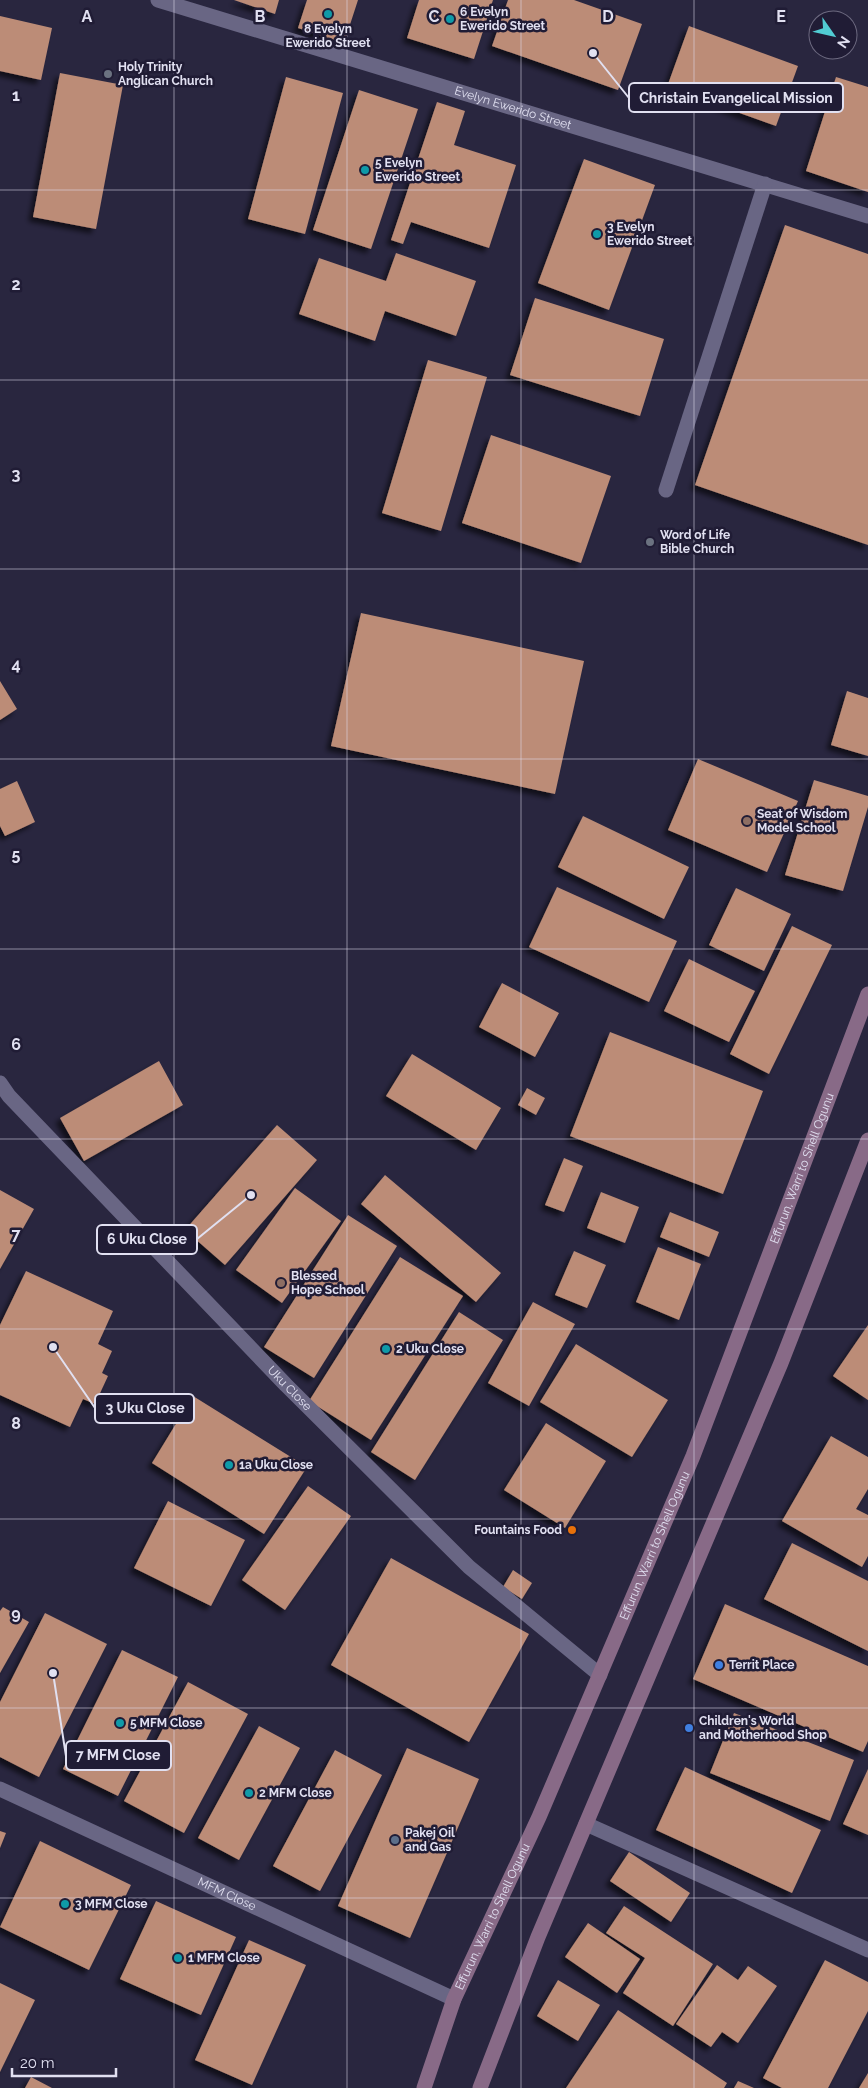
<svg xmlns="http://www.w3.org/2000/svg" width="868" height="2088" font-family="Raleway,sans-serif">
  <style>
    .building { fill: #bc8c77; filter: url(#shadow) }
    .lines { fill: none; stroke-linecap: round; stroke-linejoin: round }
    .minor { stroke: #696684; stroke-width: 15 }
    .secondary { stroke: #886a87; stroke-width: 15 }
    .grid { fill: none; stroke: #e1e0f1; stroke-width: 1; stroke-opacity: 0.55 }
    .culture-dot { fill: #0f9aa8; stroke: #201c35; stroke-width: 2 }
    .worship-dot { fill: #6b7280; stroke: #201c35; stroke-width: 2 }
    .education-dot { fill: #8d6e63; stroke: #201c35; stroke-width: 2 }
    .food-dot { fill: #e8710a; stroke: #201c35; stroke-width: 2 }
    .shop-dot { fill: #3f7fe0; stroke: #201c35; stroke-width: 2 }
    .service-dot { fill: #5c6f8a; stroke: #201c35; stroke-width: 2 }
    .labels { text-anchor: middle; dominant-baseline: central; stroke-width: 5; stroke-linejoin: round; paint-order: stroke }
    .poi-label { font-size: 12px; font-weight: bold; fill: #e1e0f1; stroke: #201c35; text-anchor: start }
    .street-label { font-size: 12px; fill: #e1e0f1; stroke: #201c35 }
    .grid-label { font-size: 16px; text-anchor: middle; font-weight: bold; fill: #e1e0f1; stroke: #201c35; stroke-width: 5; stroke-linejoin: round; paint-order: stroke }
    .leader { fill: none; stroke: #e1e0f1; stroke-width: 2 }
    .callout-dot { fill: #e1e0f1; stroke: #201c35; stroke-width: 2 }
    .callout { fill: #201c35; stroke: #e1e0f1; stroke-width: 2 }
    .callout-label { font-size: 14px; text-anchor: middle; font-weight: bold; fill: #e1e0f1 }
  </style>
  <defs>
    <filter id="shadow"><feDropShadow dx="-4.5" dy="4.5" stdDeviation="2.5" flood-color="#0009"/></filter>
  </defs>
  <rect width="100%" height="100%" fill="#29263f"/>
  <path class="building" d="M234 0H279L275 14Z
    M307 0H358L344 43 298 28Z
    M419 0H493L474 59 407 38Z
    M508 0H574L642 24 618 90 492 46Z
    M0 16 52 28 41 80 0 71Z
    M689 26 798 66 776 126 667 87Z
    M60 73 123 85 96 229 33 217Z
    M286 77 343 93 305 234 248 219Z
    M836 77 868 87V192L806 171Z
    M359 90 418 109 371 249 313 230Z
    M437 102 465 111 454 145 516 165 489 248 411 222 403 244 391 240Z
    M584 159 655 185 609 310 538 283Z
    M785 225 868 254V545L695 485Z
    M396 253 476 281 456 336 385 311 375 341 299 314 319 258 386 281Z
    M535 298 664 339 640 416 510 375Z
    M428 360 487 377 441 531 382 513Z
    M491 435 611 476 581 563 462 523Z
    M361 613 584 661 555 794 331 746Z
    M0 681 17 709 0 720Z
    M847 691 868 698V756L831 745Z
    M698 759 798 801 767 872 668 830Z
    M814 780 868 796V807L843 891 785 875Z
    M17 781 35 822 5 836 0 826V789Z
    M583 816 689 867 664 919 558 867Z
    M557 887 677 941 649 1002 529 947Z
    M736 888 791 914 764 971 709 945Z
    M792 926 832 945 769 1074 730 1054Z
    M689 959 755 991 729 1042 664 1011Z
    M502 983 559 1013 535 1057 479 1027Z
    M610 1032 763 1091 723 1194 570 1136Z
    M412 1054 501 1108 476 1150 386 1096Z
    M159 1061 183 1105 84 1161 60 1118Z
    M527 1088 545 1098 536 1115 518 1105Z
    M277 1125 317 1160 225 1265 185 1230Z
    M564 1158 583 1166 564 1212 545 1205Z
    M385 1175 501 1273 476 1302 361 1204Z
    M295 1188 341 1221 282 1303 236 1270Z
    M0 1190 34 1209 0 1269Z
    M601 1192 639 1207 625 1243 587 1228Z
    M670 1212 719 1232 709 1257 660 1237Z
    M348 1215 397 1246 314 1378 264 1347Z
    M658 1247 701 1264 679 1320 636 1302Z
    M574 1251 606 1265 587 1308 555 1295Z
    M400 1257 463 1296 371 1440 309 1401Z
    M26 1271 113 1311 98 1344 112 1351 102 1373 108 1376 95 1404 83 1399 70 1427 0 1395V1325Z
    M533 1302 575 1324 529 1406 488 1383Z
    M459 1312 503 1340 415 1480 371 1452Z
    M868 1325V1400L833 1376Z
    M576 1344 668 1400 632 1457 540 1402Z
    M193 1396 307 1467 264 1534 152 1463Z
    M546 1423 606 1461 565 1528 504 1490Z
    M831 1436 868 1457V1489L856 1509 868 1515V1556L862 1567 782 1521Z
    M308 1486 351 1516 285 1610 242 1580Z
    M168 1501 245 1540 211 1606 134 1568Z
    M792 1543 868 1581V1651L764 1599Z
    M391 1558 529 1634 469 1742 331 1665Z
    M513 1570 532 1583 522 1599 503 1587Z
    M725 1604 868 1666V1741L863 1752 693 1679Z
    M3 1607 29 1622 0 1673V1611Z
    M45 1613 107 1644 39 1777 0 1757V1702Z
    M122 1650 178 1677 118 1796 63 1769Z
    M188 1682 248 1714 184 1833 124 1801Z
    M734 1713 854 1760 830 1821 710 1773Z
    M259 1726 300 1748 239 1860 198 1838Z
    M407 1748 479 1779 410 1938 338 1906Z
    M335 1750 382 1775 320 1891 273 1866Z
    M685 1767 821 1830 792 1893 656 1830Z
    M868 1769V1835L843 1824Z
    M0 1831 6 1833 0 1848Z
    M40 1841 131 1885 89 1970 0 1927Z
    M629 1852 690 1893 671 1922 610 1881Z
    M156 1901 236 1937 201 2015 120 1979Z
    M624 1906 713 1964 673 2026 623 1993 645 1958 606 1933Z
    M588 1923 640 1959 617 1993 565 1957Z
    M249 1940 306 1965 252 2085 195 2060Z
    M825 1960 868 1982V2011L828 2088H782L763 2078Z
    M717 1965 738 1980 748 1966 777 1986 738 2043 722 2032 711 2047 676 2024Z
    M558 1980 600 2005 578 2041 537 2016Z
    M0 1983 35 2000 0 2072Z
    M618 2010 727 2083 724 2088H566Z
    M868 2073V2088H859Z
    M31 2077 52 2088H25Z
    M738 2081 754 2088H734Z"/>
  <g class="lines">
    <g class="minor">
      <path id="s1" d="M158 0 868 216"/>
      <path d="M666 490 765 184"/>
      <path id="s2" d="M0 1083 9 1096 286 1385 469 1567 600 1675"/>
      <path id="s3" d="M0 1789 454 1999"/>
      <path d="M586 1824 868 1950"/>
    </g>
    <g class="secondary">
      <path id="s4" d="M424 2088 454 1999 539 1817 693 1456 868 994"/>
      <path d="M480 2088 538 1937 781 1363 868 1140"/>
    </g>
  </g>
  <path class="grid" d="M174 0V2088M347 0V2088M521 0V2088M694 0V2088M0 190H868M0 380H868M0 569H868M0 759H868M0 949H868M0 1139H868M0 1329H868M0 1519H868M0 1708H868M0 1898H868"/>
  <g class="culture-dot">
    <circle cx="328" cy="14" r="5"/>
    <circle cx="450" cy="19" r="5"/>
    <circle cx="365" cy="170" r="5"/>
    <circle cx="597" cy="234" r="5"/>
    <circle cx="386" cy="1349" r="5"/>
    <circle cx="229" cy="1465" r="5"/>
    <circle cx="120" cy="1723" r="5"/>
    <circle cx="249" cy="1793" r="5"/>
    <circle cx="65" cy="1904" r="5"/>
    <circle cx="178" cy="1958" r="5"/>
  </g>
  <g class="worship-dot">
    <circle cx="108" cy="74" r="5"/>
    <circle cx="650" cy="542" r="5"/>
  </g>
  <g class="education-dot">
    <circle cx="747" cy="821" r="5"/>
    <circle cx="281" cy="1283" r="5"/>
  </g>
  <circle class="food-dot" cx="572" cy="1530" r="5"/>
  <g class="shop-dot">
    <circle cx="719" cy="1665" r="5"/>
    <circle cx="689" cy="1728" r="5"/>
  </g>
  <circle class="service-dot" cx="395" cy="1840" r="5"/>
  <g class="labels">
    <g class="poi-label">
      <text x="460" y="12">6 Evelyn<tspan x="460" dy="14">Ewerido Street</tspan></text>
      <text x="328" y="29" text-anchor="middle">8 Evelyn<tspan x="328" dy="14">Ewerido Street</tspan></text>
      <text x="118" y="67">Holy Trinity<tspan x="118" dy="14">Anglican Church</tspan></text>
      <text x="375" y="163">5 Evelyn<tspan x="375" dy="14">Ewerido Street</tspan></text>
      <text x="607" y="227">3 Evelyn<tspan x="607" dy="14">Ewerido Street</tspan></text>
      <text x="660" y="535">Word of Life<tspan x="660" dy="14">Bible Church</tspan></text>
      <text x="757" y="814">Seat of Wisdom<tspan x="757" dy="14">Model School</tspan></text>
      <text x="291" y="1276">Blessed<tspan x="291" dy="14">Hope School</tspan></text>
      <text x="396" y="1349">2 Uku Close</text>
      <text x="239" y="1465">1a Uku Close</text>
      <text x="562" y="1530" text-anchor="end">Fountains Food</text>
      <text x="729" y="1665">Territ Place</text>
      <text x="699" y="1721">Children's World<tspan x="699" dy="14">and Motherhood Shop</tspan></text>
      <text x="130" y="1723">5 MFM Close</text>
      <text x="259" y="1793">2 MFM Close</text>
      <text x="405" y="1833">Pakej Oil<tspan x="405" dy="14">and Gas</tspan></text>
      <text x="75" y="1904">3 MFM Close</text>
      <text x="188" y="1958">1 MFM Close</text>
    </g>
    <g class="street-label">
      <text stroke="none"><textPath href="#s1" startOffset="371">Evelyn Ewerido Street</textPath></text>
      <text stroke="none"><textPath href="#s4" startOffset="995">Effurun, Warri to Shell Ogunu</textPath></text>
      <text stroke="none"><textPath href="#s2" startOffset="421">Uku Close</textPath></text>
      <text stroke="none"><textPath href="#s4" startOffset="590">Effurun, Warri to Shell Ogunu</textPath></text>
      <text stroke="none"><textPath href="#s3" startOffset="250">MFM Close</textPath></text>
      <text stroke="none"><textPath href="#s4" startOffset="185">Effurun, Warri to Shell Ogunu</textPath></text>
    </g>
  </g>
  <g class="grid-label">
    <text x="87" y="22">A</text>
    <text x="260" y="22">B</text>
    <text x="434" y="22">C</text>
    <text x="608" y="22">D</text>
    <text x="781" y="22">E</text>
    <text x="16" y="101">1</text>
    <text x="16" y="290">2</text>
    <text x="16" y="480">3</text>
    <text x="16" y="670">4</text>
    <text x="16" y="860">5</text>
    <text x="16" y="1050">6</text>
    <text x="16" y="1240">7</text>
    <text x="16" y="1429">8</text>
    <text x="16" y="1619">9</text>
  </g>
  <path class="leader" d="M593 53L629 98M251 1195L197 1239M53 1347L95 1408M53 1673L66 1756"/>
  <g class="callout-dot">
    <circle cx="593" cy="53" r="5"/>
    <circle cx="251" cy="1195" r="5"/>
    <circle cx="53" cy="1347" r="5"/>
    <circle cx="53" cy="1673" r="5"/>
  </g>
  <g class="callout">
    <rect x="629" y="83" width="214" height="29" rx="5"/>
    <rect x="97" y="1225" width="100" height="29" rx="5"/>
    <rect x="95" y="1394" width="99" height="29" rx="5"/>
    <rect x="66" y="1741" width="105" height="29" rx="5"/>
  </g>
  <g class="callout-label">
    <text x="736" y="103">Christain Evangelical Mission</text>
    <text x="147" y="1244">6 Uku Close</text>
    <text x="145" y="1413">3 Uku Close</text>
    <text x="118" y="1760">7 MFM Close</text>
  </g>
  <g transform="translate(833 35) rotate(124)"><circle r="24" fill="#201c35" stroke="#6d6a80"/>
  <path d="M0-4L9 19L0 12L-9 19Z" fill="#51ccd3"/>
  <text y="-8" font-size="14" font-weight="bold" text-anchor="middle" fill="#e1e0f1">N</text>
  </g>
  <path d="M12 2068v8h104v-8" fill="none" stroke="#e1e0f1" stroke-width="2.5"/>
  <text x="20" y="2068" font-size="15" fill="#e1e0f1" stroke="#201c35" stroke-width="4" paint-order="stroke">20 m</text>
</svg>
